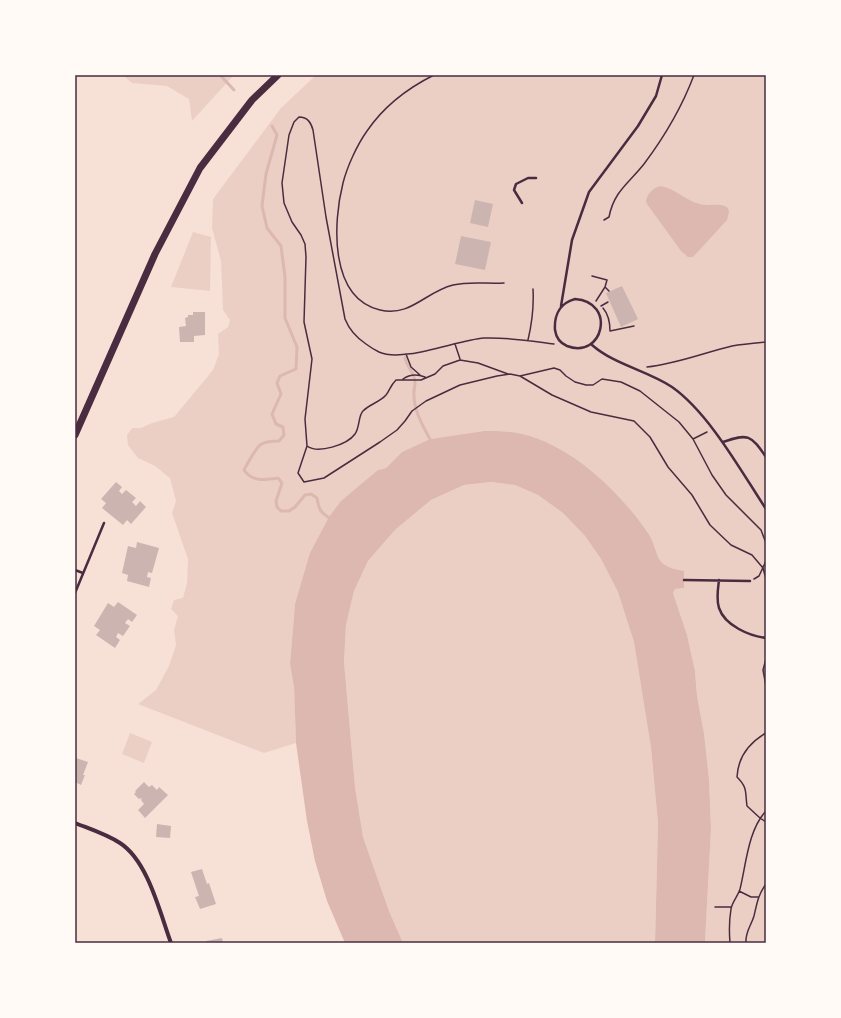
<svg xmlns="http://www.w3.org/2000/svg" width="841" height="1018" font-family="'Open Sans',sans-serif">
  <style>
    .green { fill: #ebcfc5 }
    .water { fill: #dcb8b0 }
    .lines { fill: none; stroke-linecap: round; stroke-linejoin: round }
    .stream { stroke: #dcb8b0; stroke-width: 3 }
    .building { fill: #ccb4b1 }
    .path { stroke: #4a2c40; stroke-width: 1.5 }
    .service { stroke: #4a2c40; stroke-width: 2.5 }
    .minor { stroke: #4a2c40; stroke-width: 4 }
    .tertiary { stroke: #4a2c40; stroke-width: 7 }
    .neatline { fill: none; stroke: #4a2c40; stroke-width: 1.5 }
  </style>
  <rect width="100%" height="100%" fill="#f7e1d7"/>
  <path class="green" d="M123 75H234L192 121 189 99 167 86 132 83Z
    M316 75H766V938L764 943H705L711 828 709 779 704 733 697 696 695 671 687 635 673 593 675 589 684 588V572L665 566 659 561 655 547 647 531 625 504 608 486 511 432 484 431 430 439 402 452 386 468 378 470 300 588 295 604 290 664 294 686 296 743 264 753 138 704 156 690 169 666 176 645 174 630 178 616 171 609 174 600 183 598 187 583 188 559 172 513 176 501 170 478 155 466 138 458 128 445 127 435 132 428H141L152 423 174 417 213 370 219 354 218 334 228 327 230 320 223 310 221 261 212 228 213 199 281 108Z
    M193 232 211 237 210 291 171 287Z
    M491 482 515 485 538 495 563 513 585 536 601 559 618 592 634 642 651 748 658 823 655 943H403L389 911 363 837 355 787 344 662 346 625 354 591 368 561 395 530 431 500 464 485Z
    M130 733 152 742 144 763 122 754Z"/>
  <path class="water" d="M660 186C675 188 686 201 700 204 710 207 720 202 728 208L729 212 727 220 693 257H688L681 251 647 204 646 200C648 193 653 188 660 186Z
    M484 431C493 431 502 431 511 432 565 439 616 488 646 530 663 554 649 565 684 571V588L675 589 673 593 687 635 695 671 697 696 704 733 709 779 711 828 705 943H655L658 823 651 748 634 642 618 592 601 559 585 536 563 513 538 495 515 485 491 482 464 485 431 500 395 530 368 561 354 591 346 625 344 662 355 787 363 837 389 911 403 943H345L327 901 315 861 307 821 296 743 294 687 290 664 295 604 310 553 329 517 341 501 378 470 386 468 402 452 430 439Z"/>
  <g class="lines">
    <path class="stream" d="M220 75 234 90
      M272 126 277 135 266 174 262 206 267 228 281 246 285 277V318L297 347 296 369 280 376 277 383 281 394 272 414 276 424 283 427 284 435 279 441C273 441 265 441 260 445 256 448 246 466 244 470 252 482 265 480 278 478L282 483 276 501 277 507 281 511H289L295 507 305 495 311 494 317 498C319 510 320 512 331 519
      M405 358C407 368 415 372 415 383 415 386 414 389 414 392 413 410 423 426 431 441"/>
  </g>
  <path class="building" d="M475 200 493 204 488 227 470 223Z
    M461 236 491 242 485 270 455 264Z
    M622 286 638 319 621 327 606 293Z
    M193 312H205V335L194 336V342H180L179 327 186 326 185 318 188 317V315H193Z
    M116 482 122 487 119 491 122 494 126 490 136 498 132 502 136 506 140 501 146 507 131 524 127 520 123 525 102 508 106 503 101 499Z
    M137 542 159 548 152 573 148 572 147 577 151 578 149 587 127 581 128 575 122 573 128 546 136 548Z
    M118 602 137 615 132 622 128 619 125 623 130 626 123 636 118 633 116 637 120 640 115 648 96 635 100 630 94 626 108 603 114 607Z
    M76 758 88 762 83 775H85L81 785 75 782Z
    M144 782 149 787 152 785 157 790 159 787 168 795 145 818 138 810 144 804 141 800 142 798 139 799 134 794 136 792 135 791Z
    M157 824 171 826 170 838 156 837Z
    M202 869 207 884 209 883 216 904 200 909 195 897 199 896 191 872Z
    M222 938 223 943H206V941Z"/>
  <g class="lines">
    <path class="path" d="M434 75C408 88 384 106 367 131 357 145 347 167 343 183 333 222 329 298 380 310 411 317 425 292 453 285 470 281 486 284 504 283
      M604 220 609 217C614 191 629 183 644 164 665 136 682 107 694 75
      M592 276 607 280 605 287 596 301
      M605 287 609 291
      M601 306 608 302
      M603 308C609 315 610 322 610 331L634 326
      M528 340C532 323 534 307 533 289
      M455 344 460 359
      M554 344C531 341 508 337 484 338 457 340 403 363 379 352 375 350 370 347 366 344 357 338 349 329 345 319L326 217 313 130C311 123 308 117 299 117L294 122 289 135 282 183 284 203 292 222 301 235 305 244 306 257 304 322 312 359 305 419 307 446 298 473 304 482 324 478 380 442 397 430 405 421 412 411 426 401 460 385 497 376 510 374 520 376 552 395 591 412 634 421 650 437 668 467 692 495 710 525 731 545 752 555 763 568 766 579
      M406 354 411 367 420 375
      M647 367C676 364 703 353 732 346 743 344 755 343 766 342
      M520 376 554 368 560 370 566 376 575 382 586 385H593L602 379 621 382 640 391 679 422 693 439 712 475 726 495 761 530 766 543
      M403 379C410 374 417 374 425 377
      M693 439 707 432
      M307 446C318 454 347 445 355 434 360 427 358 416 363 411 370 404 380 402 386 395 390 390 390 386 396 380H421L435 374 443 366 460 360 478 363 508 374
      M754 579 759 576 766 561
      M766 659 763 670 766 686
      M766 733C749 743 738 756 737 777 748 788 745 792 747 806L760 818 766 822
      M739 891 751 897H758
      M715 907H731
      M730 943C729 931 729 921 731 909 732 902 738 896 740 889 746 865 748 830 766 811
      M746 943C745 932 751 926 754 916 757 903 758 895 766 884"/>
    <path class="service" d="M522 203 514 190 516 184 528 178H536
      M575 299C617 302 603 360 567 346 560 343 556 337 555 330 554 315 560 303 575 299Z
      M561 306 572 240 589 192 638 126 656 96 662 75
      M592 345C615 365 646 370 672 387 709 413 741 471 766 509
      M723 442C748 433 751 435 766 457
      M75 570 83 573
      M684 580 750 581
      M719 580C718 589 716 599 719 608 725 626 750 636 766 638
      M75 593 104 523"/>
    <path class="minor" d="M75 823C90 829 106 834 120 843 148 861 160 913 171 943"/>
    <path class="tertiary" d="M75 435 155 254 200 168 252 100 278 75"/>
  </g>
  <rect width="841" height="1018" fill="none" stroke="#fffaf5" stroke-width="152"/>
  <rect x="76" y="76" width="689" height="866" class="neatline"/>
</svg>
